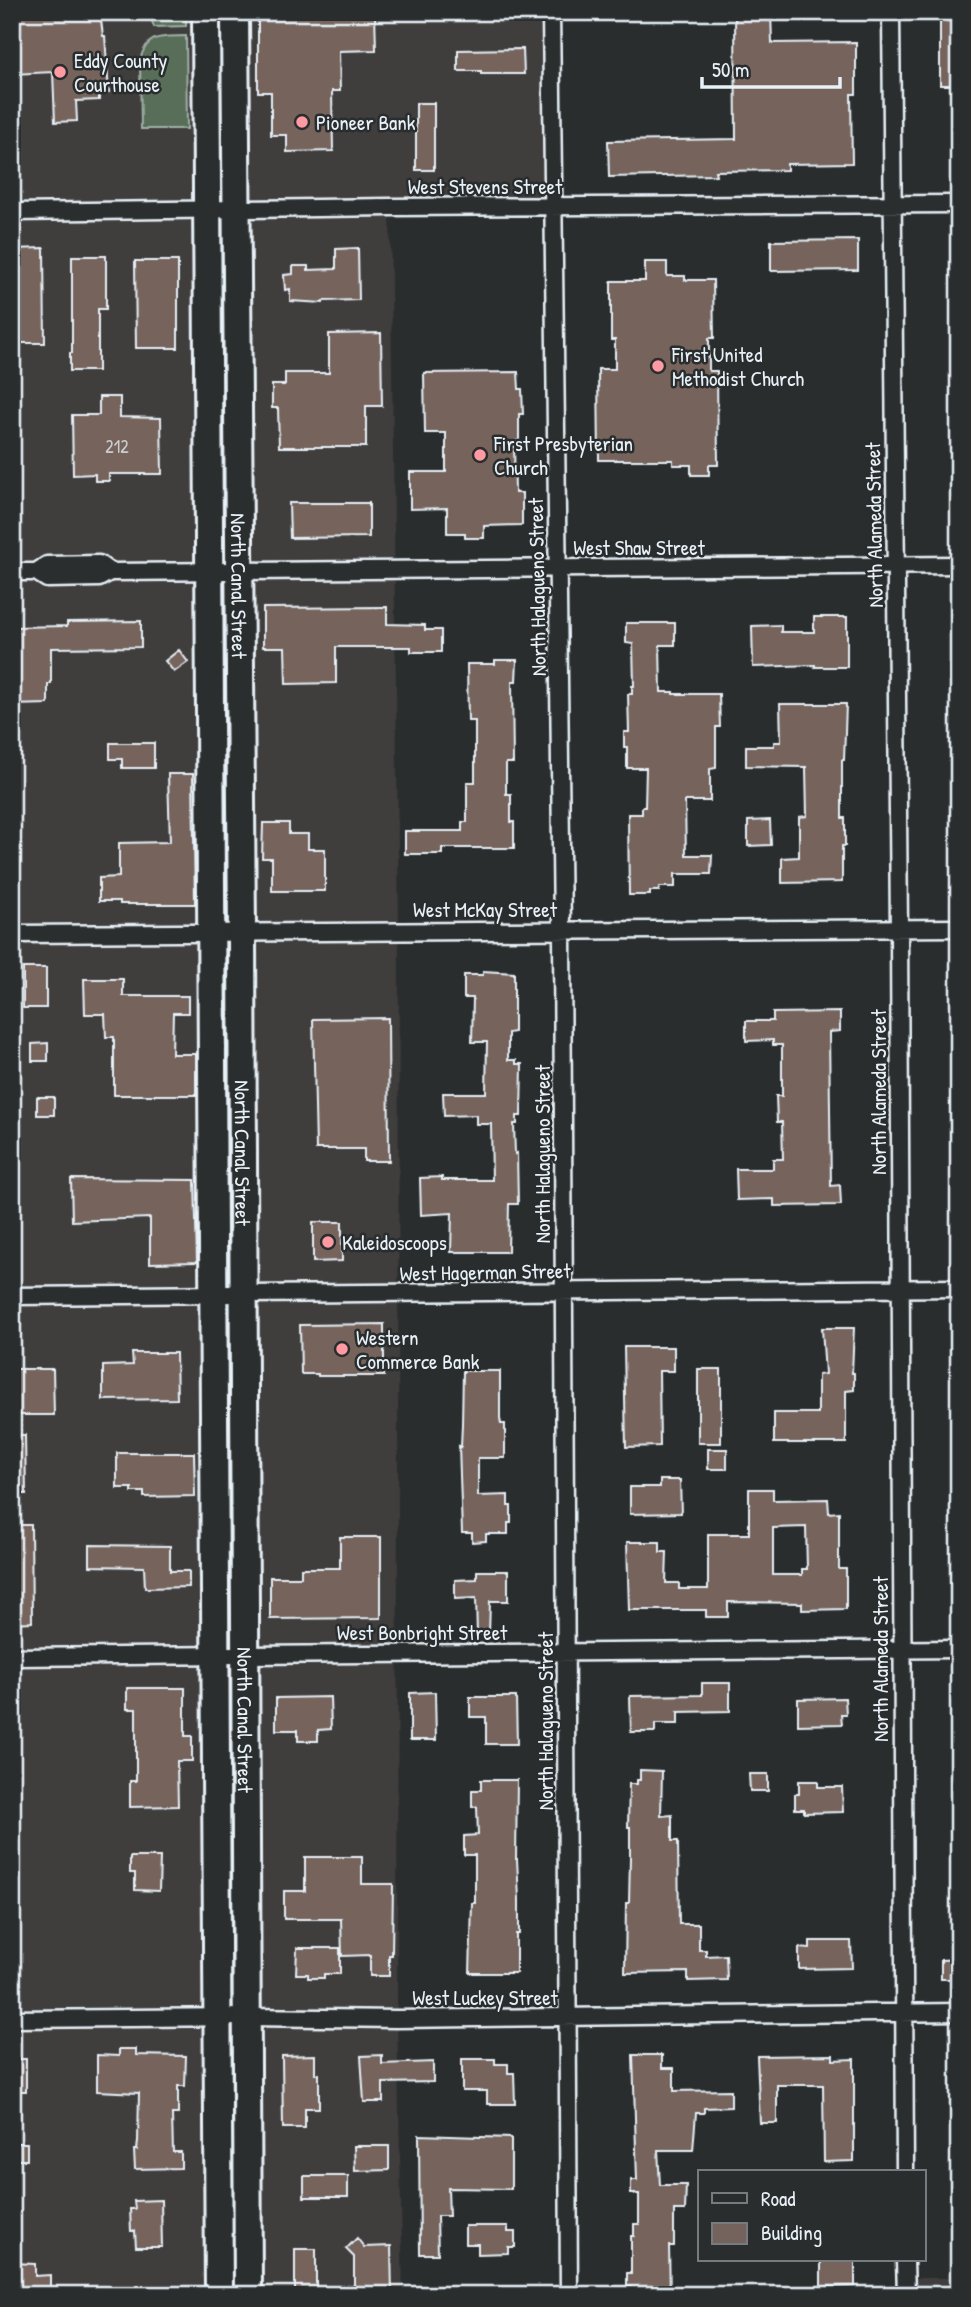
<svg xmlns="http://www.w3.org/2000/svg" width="971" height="2307" font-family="'Patrick Hand',sans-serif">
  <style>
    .built { fill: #403d3c }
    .green { fill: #586e59; stroke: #a0b0a8; stroke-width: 2 }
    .building { fill: #74635c; stroke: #e8f1f8; stroke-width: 2; fill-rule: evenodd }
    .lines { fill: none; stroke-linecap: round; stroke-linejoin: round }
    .minor-casing { stroke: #e8f1f8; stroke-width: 21 }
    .trunk-casing { stroke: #e8f1f8; stroke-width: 32 }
    .minor { stroke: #2a2d2e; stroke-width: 16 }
    .trunk { stroke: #2a2d2e; stroke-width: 26 }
    .poi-dot { fill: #ff9aa2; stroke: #2a2d2e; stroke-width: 2.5 }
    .labels { text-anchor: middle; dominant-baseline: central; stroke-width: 5; stroke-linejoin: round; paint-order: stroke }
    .number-label { font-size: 18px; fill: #cbced1 }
    .poi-label { font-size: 21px; fill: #e8f1f8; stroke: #2a2d2e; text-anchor: start }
    .street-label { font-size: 21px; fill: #e8f1f8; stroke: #2a2d2e }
  </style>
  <rect width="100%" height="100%" fill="#2a2d2e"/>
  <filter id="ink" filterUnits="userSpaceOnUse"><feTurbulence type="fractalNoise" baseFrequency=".0143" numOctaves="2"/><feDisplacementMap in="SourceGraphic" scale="14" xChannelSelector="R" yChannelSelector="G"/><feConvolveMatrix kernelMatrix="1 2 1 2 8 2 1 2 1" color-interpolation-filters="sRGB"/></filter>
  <g filter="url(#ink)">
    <path class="built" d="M12 12H551L554 206 390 207 399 930 397 2019 403 2295H12Z
      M905 2278H959V2295H906Z"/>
    <path class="green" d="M149 12H186V26L154 27Z
      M186 36 187 129H141L140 60C147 33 162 37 186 36Z"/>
    <path class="building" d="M12 12H100L103 36H105L109 92H99V100L76 101 77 121 55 122 53 72 13 74Z
      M258 12H375L376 50 339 51 340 91H332L333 151 287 152V135H271V92H258Z
      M735 12H771L772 43 856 42V94H851L852 163 787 164V170L715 171 716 175 609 177 608 141 736 139Z
      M940 12H959V85H940Z
      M523 49 524 74H481V71H458V50Z
      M416 103H434V170H416Z
      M858 240V270L771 271V241Z
      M44 248 45 343H12V249Z
      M358 248 359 300 323 301V303L290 301V289L285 290 284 275 293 274V266H308V270L336 269V249Z
      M72 256H106V309H98V371H70V353H72Z
      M135 261H178V348H136Z
      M645 262H667V276H685V280H713L714 338H709V371H717L718 465H709V475H691V465H673V460H599L598 369H615V340H611V281H645Z
      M381 333 382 406H366V447H279L278 408H272V385H285V373H329V334Z
      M518 372 519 389H522L523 414H519V441H514L515 493H522V525L484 526V538H465V533H447V508L410 509V472H446V433H425L424 373Z
      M99 397H120V417L161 418 162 474H109V481H95V474L73 475 72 415H99Z
      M289 503H369V537L290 538Z
      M387 607V624L425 625V630H441V652H411V647H336V683L286 684 285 647H263V608Z
      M814 617H847V667H815V665L753 667 752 626 781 625V632H814Z
      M141 621V647L51 648V684H48V704L12 705V627L67 626V622Z
      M626 623H675V645H660L661 692H673V694H719L720 727H716V768L710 769V801H685L686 855H712L711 874H675V887H659V891H650V895H629L628 814H642V807H645L646 768H627V747H624V732H629L628 694H632V686H634L633 644 626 643Z
      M179 650 188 662 174 672 165 661Z
      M495 660H517L516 681H512L513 763H506V794H511V822H514V848H442V854H405V831H462V822H467V782H475V721H468L467 664H495Z
      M780 704H846L844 760H842V818H845V846H842V882L782 883V858L799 857V817L807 816 806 767 746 766V746H774V742H781Z
      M110 743H154V768H122V759H110Z
      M168 774H193L195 904H120V901H99V878L119 877V843L170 842Z
      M770 820 771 845 748 846V821Z
      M263 823H289V834H308V849H325V891H272V858H262Z
      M23 968H46V1008H23Z
      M483 971 514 973V1032L508 1033V1060H516V1064H522L521 1116H517V1124H514L515 1154 517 1153 518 1204H509L508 1252H451L452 1213 421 1215 420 1178 442 1177V1180H492L491 1124H476V1115L444 1116 443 1093H486L487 1042H472L473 998H464V975H483Z
      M84 979H123V996H188V1013H173L172 1054H196V1095H114V1037H106L105 1014H85Z
      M840 1012V1031L829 1032 831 1186 840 1185 841 1205 774 1206V1199L737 1200 736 1169H773V1159H783L782 1122H777L776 1096H782V1045H773V1040L746 1041V1021H773V1013Z
      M388 1018 389 1161H364V1149H316L313 1019Z
      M48 1043V1061H32V1044Z
      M37 1097H54V1115H37Z
      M71 1179 195 1180 197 1262 150 1263V1218L72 1221Z
      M313 1222H342V1261L313 1262Z
      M384 1324V1376H318V1374H301L300 1325Z
      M822 1328H854L852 1373H854V1390L846 1391V1443H774V1413H818V1375L825 1374Z
      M624 1347H674V1371H659L660 1446 626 1447Z
      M132 1353H176L177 1399 103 1400V1366L133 1365Z
      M12 1369H53L54 1415H12Z
      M698 1369H721V1443H698Z
      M463 1371H500V1418L501 1424H505V1458H478V1496L508 1495V1506H511V1523H508V1534H486V1541L472 1542V1533H462L459 1446 461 1447 462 1424Z
      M12 1435H25L26 1494H12Z
      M708 1449H727V1469H708Z
      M117 1453H194L195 1496 144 1497V1492H132V1488H117Z
      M660 1480H680L681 1513 630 1514V1487H660Z
      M749 1489H773V1500L828 1499 829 1513 839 1512V1569H846V1609L802 1610V1603L728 1602V1617H706V1610H629L627 1542H660V1552H667L666 1583H679V1589H708V1534H749ZM806 1527 807 1569H802V1575H773V1528Z
      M12 1525H31L32 1622 12 1623Z
      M340 1537H381V1618L270 1619V1577H301V1568H340Z
      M90 1545 170 1546V1571H189V1587L145 1588 144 1567 90 1566Z
      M477 1571H508V1601H490L489 1635H477L476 1598 455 1599V1580L477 1579Z
      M702 1683H730V1711L678 1712V1724H655V1732H631L630 1696 702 1695Z
      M127 1688H185V1736H192V1761H177L178 1806 130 1807V1781H136V1709H127Z
      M435 1692 436 1740H410V1693Z
      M330 1697 331 1729 318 1730V1741H298V1730H276V1698Z
      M470 1697H516L517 1744H486V1717H470Z
      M845 1698 846 1714H841L842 1724 798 1725V1699Z
      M640 1770 662 1771 661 1816 672 1815V1841H678L679 1924H699V1950H706V1956L726 1955 727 1980 688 1981V1972L625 1973 626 1903H629L630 1857V1827H628L629 1784H637V1780H640Z
      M749 1774H768V1791H750Z
      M481 1780H517L516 1859H517L519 1899V1934H516V1973H470L472 1903H475V1855H464V1836L478 1835 477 1807H472V1790H481Z
      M799 1781H818V1787H842L843 1812 804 1813V1809H795V1794H799Z
      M130 1857H160L159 1891 135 1890V1873H130Z
      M305 1857H362V1884H393L392 1955H389V1976H370V1955L342 1956 341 1919H284V1891H305Z
      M810 1941H851L852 1968 799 1969V1948L810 1949Z
      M297 1948H340V1974H324V1978H308V1974H296Z
      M959 1959V1979H941V1960Z
      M119 2049H136V2055L186 2056 185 2086H178V2114H172L173 2152H181V2168L135 2169 134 2150H137L138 2141 139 2093 97 2091V2055L119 2056Z
      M315 2055V2074H319V2108H305V2128H283L282 2056Z
      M382 2055V2064L433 2062V2082L383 2083V2102H364L361 2056Z
      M633 2055H662V2068H674V2091L731 2090V2107L704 2108V2113H696L693 2150H658L660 2185H686L685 2210H674V2246H669L670 2293H631V2287H627V2273H631V2236H634V2224H639V2194H631V2180H637Z
      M833 2055V2060L854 2059V2161L824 2162 823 2085H777V2123H760L757 2056Z
      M12 2059H26V2091H12Z
      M462 2059H495V2064H508V2073H514L515 2104H487V2091H462Z
      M419 2135 511 2138V2189L448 2188 449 2216H437L438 2254H420Z
      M12 2143H27V2160H12Z
      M354 2146H389V2170L355 2171Z
      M304 2176H348V2197H304Z
      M161 2200 162 2247H136L135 2231H131L130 2209H135L134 2201Z
      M465 2226H508V2232H515V2247H508V2253L478 2254V2244H465Z
      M357 2238 364 2247 391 2246 392 2295H354V2257L346 2249Z
      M295 2249H316V2295H295Z
      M821 2260H855V2286L821 2287Z
      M12 2263 35 2264V2276L50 2275V2295H12Z"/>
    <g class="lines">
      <defs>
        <path id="minor" d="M551 12 562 930 569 2295
          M891 12 899 928 905 2172
          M12 212 390 207 959 204
          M12 572H36L47 579 99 578 110 572 959 565
          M36 572 47 565 99 564 110 572
          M12 934 959 928
          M12 1296 959 1288
          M12 1657 959 1649
          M12 2019 247 2017 397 2019 959 2012
          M905 2260 906 2295"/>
        <g id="trunk">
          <path d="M206 12 219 2295"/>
          <path id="s1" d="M235 12 242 933 248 2295"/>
        </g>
      </defs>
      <use href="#minor" class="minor-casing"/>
      <use href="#trunk" class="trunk-casing"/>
      <use href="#minor" class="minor"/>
      <use href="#trunk" class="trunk"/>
    </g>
  </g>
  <g class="poi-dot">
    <circle cx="60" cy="72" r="7"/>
    <circle cx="302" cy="122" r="7"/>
    <circle cx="658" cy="366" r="7"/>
    <circle cx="480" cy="455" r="7"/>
    <circle cx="328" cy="1242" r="7"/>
    <circle cx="342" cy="1349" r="7"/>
  </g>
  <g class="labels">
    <g class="number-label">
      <text x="117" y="446">212</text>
    </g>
    <g class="poi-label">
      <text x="74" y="60">Eddy County<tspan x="74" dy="24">Courthouse</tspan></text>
      <text x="316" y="122">Pioneer Bank</text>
      <text x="672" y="354">First United<tspan x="672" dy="24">Methodist Church</tspan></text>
      <text x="494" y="443">First Presbyterian<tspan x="494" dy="24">Church</tspan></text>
      <text x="342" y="1242">Kaleidoscoops</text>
      <text x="356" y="1337">Western<tspan x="356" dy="24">Commerce Bank</tspan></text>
    </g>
    <g class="street-label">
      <text x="485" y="186">West Stevens Street</text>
      <text transform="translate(874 525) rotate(-91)">North Alameda Street</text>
      <text x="639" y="547">West Shaw Street</text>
      <text stroke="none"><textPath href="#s1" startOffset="574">North Canal Street</textPath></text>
      <text transform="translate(537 587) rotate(-91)">North Halagueno Street</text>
      <text x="485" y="909">West McKay Street</text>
      <text transform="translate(878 1092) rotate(-90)">North Alameda Street</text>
      <text stroke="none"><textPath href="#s1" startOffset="1141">North Canal Street</textPath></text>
      <text transform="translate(542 1154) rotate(-90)">North Halagueno Street</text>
      <text transform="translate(485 1272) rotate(-1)">West Hagerman Street</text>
      <text x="422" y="1632">West Bonbright Street</text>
      <text transform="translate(880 1659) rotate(-90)">North Alameda Street</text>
      <text stroke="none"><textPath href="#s1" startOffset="1708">North Canal Street</textPath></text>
      <text transform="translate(545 1721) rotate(-90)">North Halagueno Street</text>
      <text x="485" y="1997">West Luckey Street</text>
    </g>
  </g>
  <rect width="971" height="2307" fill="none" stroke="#2a2d2e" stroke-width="42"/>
  <rect x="21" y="21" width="929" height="2265" fill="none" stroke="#e8f1f8" stroke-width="2.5" filter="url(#ink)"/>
  <rect x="698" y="2170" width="228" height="91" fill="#2a2d2e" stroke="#767b7f" stroke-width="2"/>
  <rect x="712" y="2193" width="35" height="10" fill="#2a2d2e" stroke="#767b7f" stroke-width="2"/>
  <text x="761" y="2206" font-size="21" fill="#e8f1f8">Road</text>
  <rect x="712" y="2223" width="35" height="21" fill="#74635c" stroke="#767b7f" stroke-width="2"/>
  <text x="761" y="2240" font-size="21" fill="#e8f1f8">Building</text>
  <path d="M702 77v10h138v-10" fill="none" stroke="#e8f1f8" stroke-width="3.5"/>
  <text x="712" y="77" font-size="21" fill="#e8f1f8" stroke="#2a2d2e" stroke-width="5" paint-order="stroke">50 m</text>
</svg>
